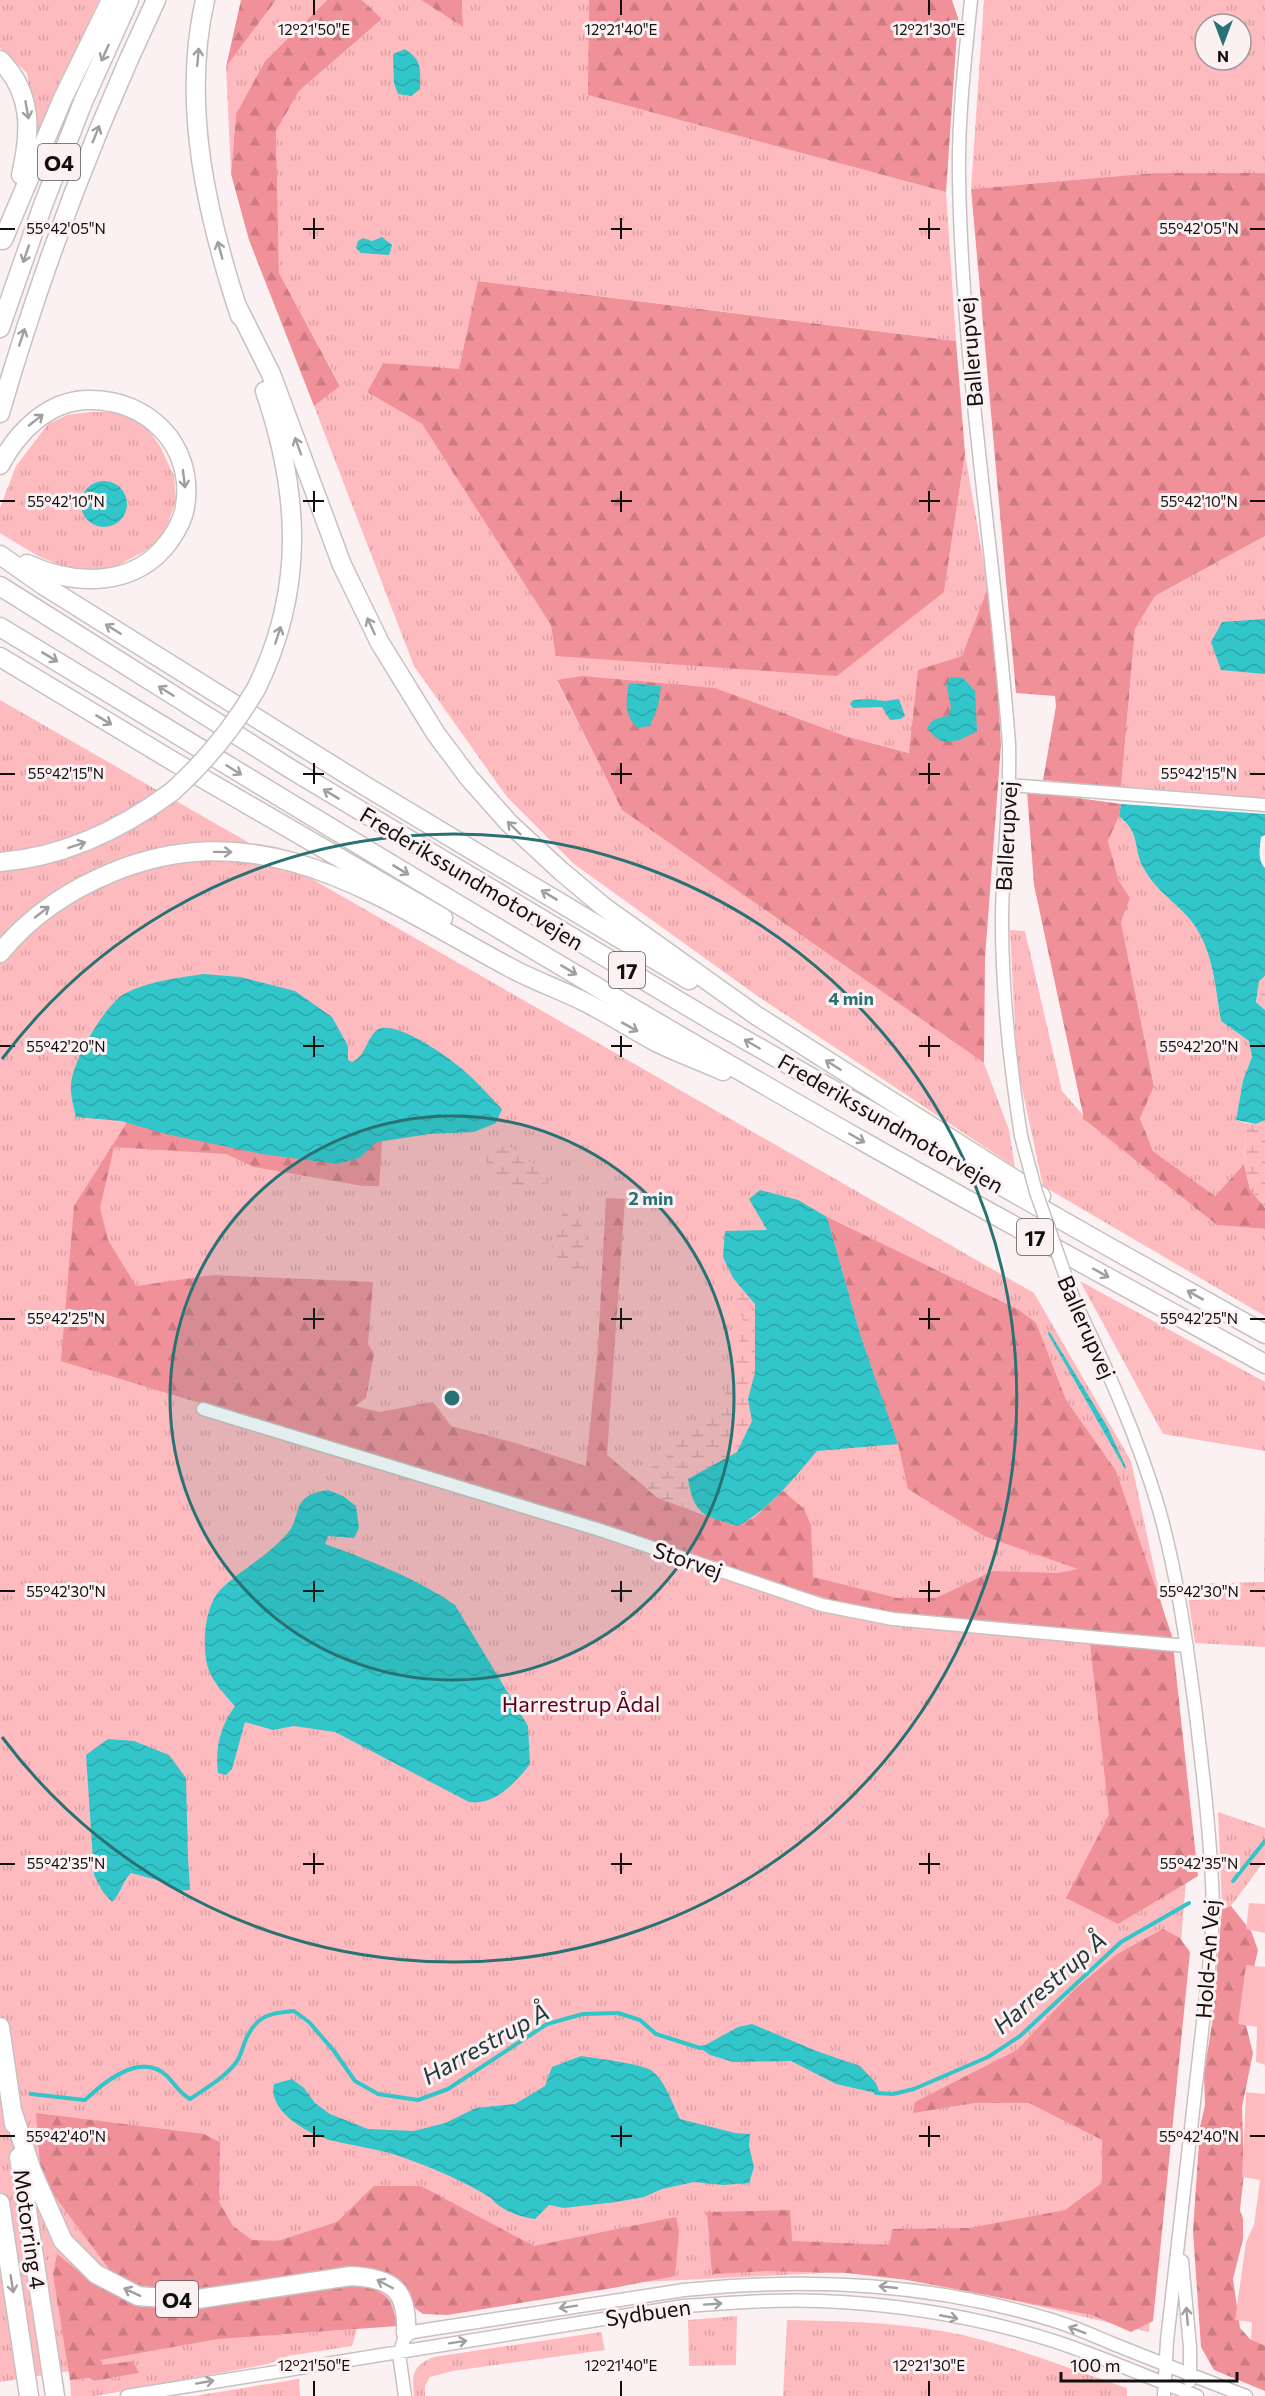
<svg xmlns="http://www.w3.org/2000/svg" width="1265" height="2396" font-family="Commissioner,sans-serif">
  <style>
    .grass { fill: url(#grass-tufts); fill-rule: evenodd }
    .forest { fill: url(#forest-firs) }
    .wetland { fill: url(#wetland-marsh) }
    .garden { fill: #febbbf }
    .water { fill: url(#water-waves) }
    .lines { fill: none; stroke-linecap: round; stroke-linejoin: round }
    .stream { stroke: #32c5c9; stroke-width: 4 }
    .minor-casing { stroke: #c9c0c0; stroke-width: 15 }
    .highway-casing { stroke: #c9c0c0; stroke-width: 21 }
    .minor { stroke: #fff; stroke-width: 12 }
    .highway { stroke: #fff; stroke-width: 18 }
    .minor-bridge-casing { stroke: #c9c0c0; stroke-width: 15; stroke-linecap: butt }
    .highway-bridge-casing { stroke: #c9c0c0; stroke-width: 21; stroke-linecap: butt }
    .minor-bridge { stroke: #fff; stroke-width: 12 }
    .highway-bridge { stroke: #fff; stroke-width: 18 }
    .oneway { stroke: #a09f9f }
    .ticks { fill: none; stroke: #120f0f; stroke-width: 2 }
    .ring { fill: none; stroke: #287274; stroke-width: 3 }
    .labels { text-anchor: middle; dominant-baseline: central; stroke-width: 6; stroke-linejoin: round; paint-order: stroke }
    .shield { fill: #fcf1f2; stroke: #585353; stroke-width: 1.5 }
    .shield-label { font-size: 21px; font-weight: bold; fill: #120f0f }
    .street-label { font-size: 22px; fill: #120f0f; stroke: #fcf1f2 }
    .park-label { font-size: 22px; fill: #5a011a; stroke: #fcf1f2 }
    .water-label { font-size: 24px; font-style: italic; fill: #21393a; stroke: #fcf1f2 }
    .ticks-label { font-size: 15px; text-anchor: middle; fill: #120f0f; stroke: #fcf1f2; stroke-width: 6; stroke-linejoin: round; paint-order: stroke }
    .centre { fill: #287274; stroke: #fcf1f2; stroke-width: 3 }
    .ring-label { font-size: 18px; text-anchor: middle; font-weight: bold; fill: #287274; stroke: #fcf1f2; stroke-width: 6; stroke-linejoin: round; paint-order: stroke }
  </style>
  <defs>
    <pattern id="grass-tufts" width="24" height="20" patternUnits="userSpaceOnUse" patternTransform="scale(1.5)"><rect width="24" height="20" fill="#febbbf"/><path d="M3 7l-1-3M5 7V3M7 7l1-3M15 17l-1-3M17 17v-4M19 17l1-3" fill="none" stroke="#d9a0a3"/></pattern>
    <pattern id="forest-firs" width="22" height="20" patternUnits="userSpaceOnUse" patternTransform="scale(1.5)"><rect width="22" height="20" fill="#f09098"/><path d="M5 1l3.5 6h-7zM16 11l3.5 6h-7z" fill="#cd7b82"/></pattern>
    <pattern id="wetland-marsh" width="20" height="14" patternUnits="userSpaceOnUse" patternTransform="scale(1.5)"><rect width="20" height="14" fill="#febbbf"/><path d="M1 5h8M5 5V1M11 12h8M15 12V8" fill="none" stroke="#d9a0a3"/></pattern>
    <pattern id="water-waves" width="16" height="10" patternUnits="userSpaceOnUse" patternTransform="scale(1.5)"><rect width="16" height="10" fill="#32c5c9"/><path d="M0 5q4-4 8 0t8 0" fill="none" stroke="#2ba8ab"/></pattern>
  </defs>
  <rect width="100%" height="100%" fill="#fcf1f2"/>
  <path class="grass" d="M0 0H99L37 133 27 73 0 48Z
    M276 0H327L265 61 236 114 231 174 226 67Z
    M362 0H421L463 27 462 0H589V95L946 192 956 341 479 281 459 370 383 363 367 392 422 424 552 625 557 656 944 592 965 453 988 587 962 656 918 671 910 753 845 736 582 676 557 681 622 810 984 1063 1009 1130 1015 1167 756 995 574 864 507 797 414 666 314 406 340 385 279 273 276 131 299 91 382 19Z
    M984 0H1265V173H1154L971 189ZM1205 24H1241V60H1205Z
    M90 412H116L144 424 160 446 174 476 176 501 163 537 143 552 113 568 90 570 67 568 38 556 0 533V508L16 466 48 424 67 415Z
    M1265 536V800L1121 788 1135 629 1155 596Z
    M0 700 1034 1293 1131 1461 1164 1614 1187 1868 1149 2332 883 2270 561 2286 342 2318 278 2335 357 2329 352 2346 288 2356 268 2364 96 2396H71L70 2380 88 2378 94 2381 138 2373 133 2361 0 2382Z
    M1119 816C1142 835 1132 848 1144 869 1155 889 1172 900 1187 916 1213 944 1215 986 1221 1021L1249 1041 1252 1057 1243 1080 1236 1120 1246 1123 1244 1164 1215 1196 1153 1151 1140 1117 1154 1085 1121 922 1130 898 1119 881 1108 841Z
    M1010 930 1025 931 1062 1091 1083 1115 1217 1225 1265 1229V1316L1043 1186 1017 1065Z
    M1080 1281 1265 1382V1451L1163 1434Z
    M1265 1500V1647L1195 1643 1186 1584 1264 1582Z
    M1218 1812 1265 1828V1860L1231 1906 1222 1907Z
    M737 2316 736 2365 689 2366 688 2320Z
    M787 2320C838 2321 891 2322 942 2331 1005 2342 1066 2368 1127 2388V2396H783Z
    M601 2332 605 2350 452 2371 430 2377 425 2386V2396H414C412 2374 412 2366 434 2357Z
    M299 2379 300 2396H195Z"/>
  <path class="forest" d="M241 0H276L226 67Z
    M327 0H362L382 19 299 91 276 131 279 273 340 386 314 406 249 240 231 174 236 114 265 61Z
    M421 0H462L463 27Z
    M589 0H952L958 18 946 192 588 95Z
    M1154 173H1265V536L1155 596 1135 629 1121 788 1043 780 1056 706 1055 696 1016 693 971 189Z
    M478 281 956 341 965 453 944 592 837 676 556 656 551 625 422 424 367 392 383 363 459 369Z
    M988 587 997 678 1001 745 985 958 984 1063 622 810 557 680 582 676 715 688 845 736 909 753 918 670 962 656Z
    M1027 791 1121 804 1119 816 1108 841 1119 881 1130 898 1121 922 1154 1086 1140 1118 1153 1151 1215 1196 1244 1164 1250 1189 1265 1208V1229L1217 1225 1084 1119 1034 885Z
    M131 1116 383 1129 379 1186H363L254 1167 226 1154 114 1147 100 1208 108 1240 136 1286 213 1275 373 1282 368 1344 374 1354 366 1398 355 1406 379 1412 433 1402 451 1426 519 1444 586 1466 598 1347 606 1198 625 1199 607 1455 658 1498 738 1526 755 1517 783 1491 804 1509 811 1525 813 1577 897 1598H936L993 1571 1057 1573 1078 1569 984 1536 908 1489 898 1444 861 1337 827 1217 1019 1310 1036 1323 1066 1400 1116 1471 1172 1636 1198 1876 1118 1924 1066 1898 1109 1815 1090 1643 890 1615 808 1593 589 1521 61 1361 74 1206Z
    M1231 1906 1251 1931 1258 1950 1246 2002 1245 2021 1253 2053 1242 2107 1244 2173 1240 2210 1243 2219V2239L1233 2279 1240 2328 1250 2339 1265 2345V2391L1214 2370 1201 2347 1193 2231 1200 2127 1205 2105 1204 2073 1212 2024 1222 1908Z
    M1163 1929 1180 1938 1190 1952 1153 2321 1131 2332 1092 2315 907 2280 847 2273 767 2271 712 2274 707 2212 790 2210 792 2241 890 2245 892 2229 969 2228 1065 2210 1102 2183V2140L1029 2103H975L913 2113 915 2102 1017 2050 1076 1988 1117 1954Z
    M36 2113 204 2134 220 2142 219 2202 233 2226 252 2240 278 2241 337 2222 374 2186H421L534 2246 676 2217 679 2231 675 2276 613 2288 447 2315 423 2314 416 2309 402 2285 383 2271 357 2269 215 2292H163L115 2277 53 2194 40 2165Z
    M57 2254 95 2284 139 2307 200 2308 360 2283C388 2295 390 2296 398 2326L218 2339 100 2360 103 2365 133 2361 139 2373 94 2381 89 2378 70 2380 53 2274Z"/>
  <path class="wetland" d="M1265 976V1010L1256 1002 1259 980Z
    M1265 1120V1208L1250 1189 1244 1164 1246 1123 1256 1124Z
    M509 1146 551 1177 548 1183C522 1187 489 1190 486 1156L493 1148Z
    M566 1206C569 1209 575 1212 577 1216 586 1229 586 1256 583 1271H575L562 1267 552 1248 556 1229Z
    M733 1278 755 1304V1372L748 1399 752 1421 737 1452 688 1479 692 1500 706 1516 658 1498 648 1490V1477L652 1467 666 1459 679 1433 709 1416 731 1386 743 1321Z"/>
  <path class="garden" d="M1249 1903 1265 1904V1933L1246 1929Z
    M1246 1965 1265 1967V2065L1256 2062 1257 2027 1238 2024Z
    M1246 2092 1265 2094V2346L1251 2339 1252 2322 1235 2320 1246 2242 1254 2225 1260 2180 1242 2177Z"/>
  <path class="water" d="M405 49C423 61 420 69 420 89L411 96 398 94 394 83 393 54Z
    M382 237 392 245 389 255 361 253 356 248 358 241 363 238 372 241Z
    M81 504a23 23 0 1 1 46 0a23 23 0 1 1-46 0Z
    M1265 619V674L1221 670 1211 642 1222 622Z
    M951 677 963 678 975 691 977 731C957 742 943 750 927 728L933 720 949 715 951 707 946 684Z
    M629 683 661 686 658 706 650 726 638 728C623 714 626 701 629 683Z
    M868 699 885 701 899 699 905 716 900 719 890 720 882 707 853 708 850 704 853 700Z
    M1121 804 1265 814V835L1261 837C1260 847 1257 860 1265 868V976L1259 981 1256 1002 1265 1010V1120L1256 1124 1236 1120 1243 1080 1252 1057 1249 1041 1221 1021C1215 986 1213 944 1187 916 1172 900 1155 889 1144 869 1132 848 1142 835 1119 816Z
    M204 974 240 977 295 991 332 1017 348 1046V1060L352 1062C366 1056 366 1039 377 1030 395 1017 456 1062 469 1075 481 1086 491 1098 502 1109L496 1123 474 1132 429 1134 377 1142 359 1158 338 1164 262 1154 166 1134 121 1121 76 1117C74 1107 70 1095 71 1085 72 1062 104 1006 124 994 148 981 177 978 204 974Z
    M760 1190 798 1200 827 1217 861 1337 898 1444 817 1451C793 1479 771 1508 738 1526 705 1516 694 1516 688 1479L737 1452 752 1421 748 1399 755 1372V1304L733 1278 723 1257 725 1231 767 1230 749 1199Z
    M1049 1331 1107 1426 1126 1467 1125 1469 1048 1334Z
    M328 1490 343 1496 356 1506 359 1528 354 1538 328 1536 325 1544C369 1560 416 1578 455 1605L528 1726 530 1764C516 1782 495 1806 469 1802L335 1732 294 1726 273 1730 245 1722 232 1769 226 1775 218 1773C215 1747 220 1727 235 1706 225 1695 210 1679 207 1664 202 1643 205 1605 221 1589 241 1570 266 1557 285 1536 305 1516 287 1496 328 1490Z
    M108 1739 134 1741 169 1755 186 1778 188 1858 190 1890 177 1891 157 1880 131 1873C122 1882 121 1893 112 1902L103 1892 94 1875 86 1755Z
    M752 2024 819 2052 860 2066 876 2083 880 2094 836 2084 791 2061 733 2062 710 2055 700 2048 738 2027Z
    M581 2056C595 2058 641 2064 651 2070 665 2080 673 2105 680 2119L735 2133 750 2134 749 2146 754 2167 749 2183 723 2185 694 2182 662 2189 644 2197 616 2202 564 2208 549 2205 535 2219C520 2217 500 2210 491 2198 462 2180 431 2167 399 2156 376 2148 351 2146 327 2139 305 2132 268 2111 274 2084L292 2079 304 2088 315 2103 330 2114 368 2129 414 2131 445 2123 476 2108 515 2104 545 2086 552 2067Z"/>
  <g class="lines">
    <path class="stream" d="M1233 1881 1265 1841
      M876 2093 893 2094 914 2089 988 2057 1020 2036 1121 1942 1189 1903
      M31 2094 85 2100C105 2081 141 2051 167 2076 176 2085 179 2093 190 2099 206 2088 226 2077 237 2061 241 2055 243 2046 246 2039 257 2015 270 2013 294 2011L309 2022 334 2051 355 2081 378 2094 418 2100 448 2089 547 2024 583 2014 618 2013 640 2020 656 2034 700 2048 704 2047"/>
    <defs>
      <path id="minor" d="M971 0C965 58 958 118 959 177 962 367 995 555 1009 744 1011 803 1002 863 1002 922 1002 995 1010 1065 1021 1136
        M1010 785 1265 805
        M1074 1300C1106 1367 1137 1435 1158 1506 1177 1572 1186 1640 1195 1707 1203 1773 1211 1839 1213 1906 1213 1927 1210 1949 1209 1969L1167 2341 1164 2396
        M203 1409 600 1530 822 1605 893 1619 1187 1646
        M1182 2261 1190 2347V2381
        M127 2396 684 2306C729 2303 775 2299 820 2301 899 2304 982 2318 1057 2342 1104 2358 1150 2378 1197 2396
        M405 2396 399 2354 406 2333 684 2290C810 2277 931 2283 1052 2320 1072 2326 1092 2335 1111 2343 1156 2361 1201 2379 1246 2396"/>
      <path id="highway" d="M205 0C181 106 207 216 240 316
        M0 60C33 93 31 132 21 175
        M3 240 63 98 111 0
        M237 306 271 374 342 565 380 643 436 734 469 778 509 823 561 871 604 907 757 1016 1041 1196
        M0 328 43 205 83 102 129 0
        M0 413C41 271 93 134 156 0
        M0 465C17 433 47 401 87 400 147 398 195 445 185 507 183 520 177 530 170 540 136 588 75 586 27 564
        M0 555 43 585 367 787 689 980
        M0 586 294 771 714 1022 1109 1247 1265 1334
        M0 627C287 801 573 977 866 1143 998 1218 1132 1290 1265 1364
        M0 657 171 760 443 918
        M256 689C305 590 300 494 265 391
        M0 862C65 857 122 829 173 791
        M0 953C30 916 69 890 113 872 264 811 379 897 507 966 532 980 559 989 585 1002 609 1014 632 1029 656 1042 678 1053 701 1061 723 1071
        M0 2027 14 2124
        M13 2113 32 2171 63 2241 96 2274 138 2296 191 2300 351 2276C393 2278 408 2290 406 2333
        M19 2157 55 2396
        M0 2203 29 2396"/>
    </defs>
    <use href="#minor" class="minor-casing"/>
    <use href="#highway" class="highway-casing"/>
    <use href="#minor" class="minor"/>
    <use href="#highway" class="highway"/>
    <defs>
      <path id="minor-bridge" d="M1021 1136 1036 1192 1074 1300"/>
      <path id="highway-bridge" d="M173 791C206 761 233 728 256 689"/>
    </defs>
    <use href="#minor-bridge" class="minor-bridge-casing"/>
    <use href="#highway-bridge" class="highway-bridge-casing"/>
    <use href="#minor-bridge" class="minor-bridge"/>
    <use href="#highway-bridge" class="highway-bridge"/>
  </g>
  <defs><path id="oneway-shaft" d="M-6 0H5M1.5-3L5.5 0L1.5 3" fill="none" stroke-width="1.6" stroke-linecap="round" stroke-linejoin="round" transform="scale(1.5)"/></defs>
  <g class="oneway">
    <use href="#oneway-shaft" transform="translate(105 53) rotate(114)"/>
    <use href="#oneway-shaft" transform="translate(198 57) rotate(-85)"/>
    <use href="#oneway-shaft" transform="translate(27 110) rotate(80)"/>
    <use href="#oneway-shaft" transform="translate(96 134) rotate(-68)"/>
    <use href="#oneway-shaft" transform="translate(220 250) rotate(-105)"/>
    <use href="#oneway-shaft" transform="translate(26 254) rotate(109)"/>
    <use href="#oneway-shaft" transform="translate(22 337) rotate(-72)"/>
    <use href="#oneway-shaft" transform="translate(36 420) rotate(-38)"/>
    <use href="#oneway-shaft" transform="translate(298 446) rotate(-110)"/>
    <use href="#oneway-shaft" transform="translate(184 479) rotate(83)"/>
    <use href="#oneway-shaft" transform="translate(371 626) rotate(-115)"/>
    <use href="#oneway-shaft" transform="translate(113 629) rotate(-148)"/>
    <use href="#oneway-shaft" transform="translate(278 635) rotate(-72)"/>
    <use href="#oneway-shaft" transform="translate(50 657) rotate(31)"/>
    <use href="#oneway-shaft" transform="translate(166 691) rotate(-148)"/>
    <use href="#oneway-shaft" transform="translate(104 720) rotate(31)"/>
    <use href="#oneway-shaft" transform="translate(234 770) rotate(32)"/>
    <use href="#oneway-shaft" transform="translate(331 794) rotate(-149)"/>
    <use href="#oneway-shaft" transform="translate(514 828) rotate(-136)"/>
    <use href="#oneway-shaft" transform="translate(77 845) rotate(-18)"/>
    <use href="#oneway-shaft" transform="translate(223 852) rotate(1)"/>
    <use href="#oneway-shaft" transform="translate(401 870) rotate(31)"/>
    <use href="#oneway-shaft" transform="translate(549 895) rotate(-149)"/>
    <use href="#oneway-shaft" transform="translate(42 912) rotate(-38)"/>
    <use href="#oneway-shaft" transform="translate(569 970) rotate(31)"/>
    <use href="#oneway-shaft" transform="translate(630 1027) rotate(29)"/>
    <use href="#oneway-shaft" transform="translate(752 1044) rotate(-150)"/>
    <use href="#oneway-shaft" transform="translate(833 1065) rotate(-148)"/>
    <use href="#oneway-shaft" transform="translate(857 1138) rotate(30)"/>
    <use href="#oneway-shaft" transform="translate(1101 1273) rotate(29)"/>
    <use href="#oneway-shaft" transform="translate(1195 1295) rotate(-151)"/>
    <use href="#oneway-shaft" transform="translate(12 2284) rotate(81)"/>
    <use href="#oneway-shaft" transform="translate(385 2284) rotate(-152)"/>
    <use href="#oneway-shaft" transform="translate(888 2287) rotate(-174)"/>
    <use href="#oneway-shaft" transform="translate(132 2292) rotate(-155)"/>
    <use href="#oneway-shaft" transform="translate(713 2304) rotate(-4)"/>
    <use href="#oneway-shaft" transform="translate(568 2307) rotate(171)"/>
    <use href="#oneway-shaft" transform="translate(1187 2316) rotate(-95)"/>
    <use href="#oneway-shaft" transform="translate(949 2317) rotate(11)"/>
    <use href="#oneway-shaft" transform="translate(1077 2330) rotate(-159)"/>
    <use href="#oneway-shaft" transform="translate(458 2342) rotate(-9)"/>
    <use href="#oneway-shaft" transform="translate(205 2382) rotate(-10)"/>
  </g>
  <path class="ticks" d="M314 0V15M621 0V15M929 0V15M314 218V239M621 218V239M929 218V239M0 229H15M303 229H324M611 229H632M919 229H940M1250 229H1265M314 491V512M621 491V512M929 491V512M0 501H15M303 501H324M611 501H632M919 501H940M1250 501H1265M314 763V784M621 763V784M929 763V784M0 774H15M303 774H324M611 774H632M919 774H940M1250 774H1265M314 1036V1057M621 1036V1057M929 1036V1057M0 1046H15M303 1046H324M611 1046H632M919 1046H940M1250 1046H1265M314 1308V1329M621 1308V1329M929 1308V1329M0 1319H15M303 1319H324M611 1319H632M919 1319H940M1250 1319H1265M314 1581V1602M621 1581V1602M929 1581V1602M0 1591H15M303 1591H324M611 1591H632M919 1591H940M1250 1591H1265M314 1853V1874M621 1853V1874M929 1853V1874M0 1864H15M303 1864H324M611 1864H632M919 1864H940M1250 1864H1265M314 2126V2147M621 2126V2147M929 2126V2147M0 2136H15M303 2136H324M611 2136H632M919 2136H940M1250 2136H1265M314 2381V2396M621 2381V2396M929 2381V2396"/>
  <circle cx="452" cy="1398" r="282" fill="#287274" fill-opacity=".12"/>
  <g class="ring">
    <circle cx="452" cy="1398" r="282"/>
    <path d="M2 1059A564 564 0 1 1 2 1737"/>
  </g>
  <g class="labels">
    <g class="shield">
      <rect x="38" y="144" width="42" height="36" rx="4.5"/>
      <rect x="609" y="952" width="36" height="36" rx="4.5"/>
      <rect x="1017" y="1219" width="36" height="36" rx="4.5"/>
      <rect x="156" y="2281" width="42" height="36" rx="4.5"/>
    </g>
    <g class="shield-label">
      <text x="59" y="162">O4</text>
      <text x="627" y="970">17</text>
      <text x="1035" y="1237">17</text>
      <text x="177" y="2299">O4</text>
    </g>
    <g class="street-label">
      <text transform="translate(970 352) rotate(-95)">Ballerupvej</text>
      <text transform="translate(1006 836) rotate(-87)">Ballerupvej</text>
      <text transform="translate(472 878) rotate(31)">Frederikssundmotorvejen</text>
      <text transform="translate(891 1123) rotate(30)">Frederikssundmotorvejen</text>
      <text transform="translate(1087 1327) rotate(66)">Ballerupvej</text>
      <text transform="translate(688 1560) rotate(19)">Storvej</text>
      <text transform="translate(1207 1959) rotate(-86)">Hold-An Vej</text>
      <text transform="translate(30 2229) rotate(82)">Motorring 4</text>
      <text transform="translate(648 2312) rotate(-8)">Sydbuen</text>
    </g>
    <g class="park-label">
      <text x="581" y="1703">Harrestrup Ådal</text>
    </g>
    <g class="water-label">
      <text transform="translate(1049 1982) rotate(-41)">Harrestrup Å</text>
      <text transform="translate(485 2043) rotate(-29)">Harrestrup Å</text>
    </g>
  </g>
  <g class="ticks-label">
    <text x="314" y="35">12°21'50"E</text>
    <text x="621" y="35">12°21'40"E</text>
    <text x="929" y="35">12°21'30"E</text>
    <text x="1199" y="234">55°42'05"N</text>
    <text x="66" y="234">55°42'05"N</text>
    <text x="1199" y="507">55°42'10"N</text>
    <text x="66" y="507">55°42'10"N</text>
    <text x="1199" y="779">55°42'15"N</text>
    <text x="66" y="779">55°42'15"N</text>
    <text x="1199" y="1052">55°42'20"N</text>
    <text x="66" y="1052">55°42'20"N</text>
    <text x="1199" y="1324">55°42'25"N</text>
    <text x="66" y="1324">55°42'25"N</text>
    <text x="1199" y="1597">55°42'30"N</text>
    <text x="66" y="1597">55°42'30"N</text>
    <text x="66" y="1869">55°42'35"N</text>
    <text x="1199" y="1869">55°42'35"N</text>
    <text x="66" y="2142">55°42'40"N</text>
    <text x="1199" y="2142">55°42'40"N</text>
    <text x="314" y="2371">12°21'50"E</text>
    <text x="621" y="2371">12°21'40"E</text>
    <text x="929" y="2371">12°21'30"E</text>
  </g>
  <circle cx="452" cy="1398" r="9" class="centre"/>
  <g class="ring-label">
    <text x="851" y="1005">4 min</text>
    <text x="651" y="1205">2 min</text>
  </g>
  <g transform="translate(1223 42) rotate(180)"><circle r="28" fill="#fcf1f2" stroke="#9e9797" stroke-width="1.5"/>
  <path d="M0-4.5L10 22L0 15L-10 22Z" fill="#287274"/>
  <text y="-9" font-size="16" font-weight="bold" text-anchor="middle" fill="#120f0f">N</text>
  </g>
  <path d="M1061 2372v9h176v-9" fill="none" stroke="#120f0f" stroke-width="3"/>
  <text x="1070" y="2372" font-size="18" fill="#120f0f" stroke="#fcf1f2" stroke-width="4.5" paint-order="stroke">100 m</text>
</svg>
